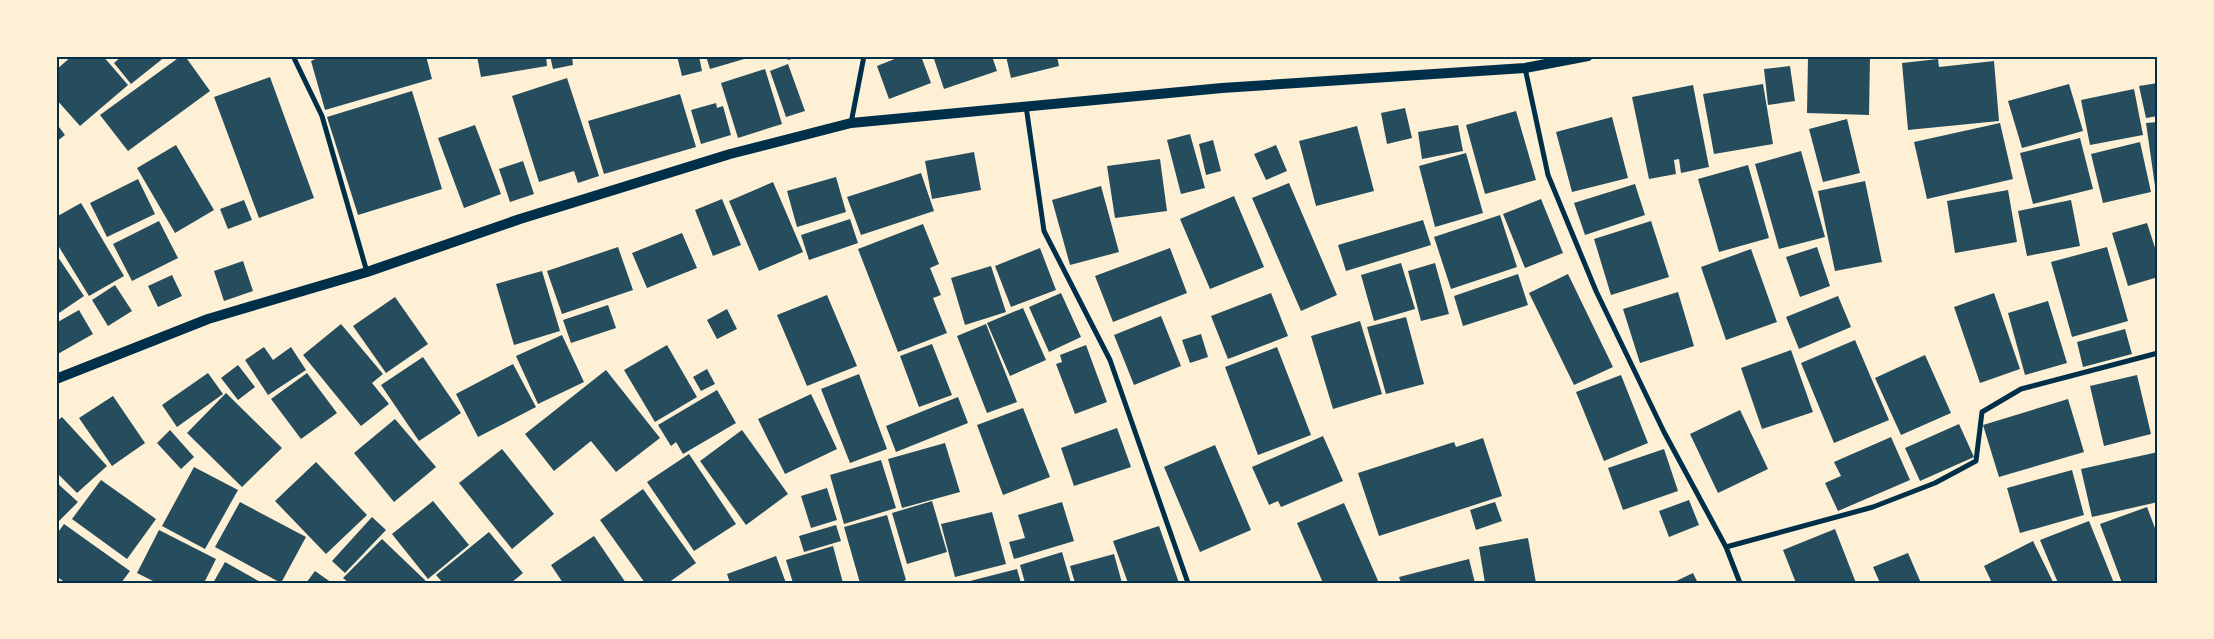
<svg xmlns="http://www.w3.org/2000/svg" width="2214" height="639" font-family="'Crimson Pro',serif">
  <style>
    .building { fill: #264d5e }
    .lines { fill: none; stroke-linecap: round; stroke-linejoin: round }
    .minor { stroke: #003049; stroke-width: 5 }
    .secondary { stroke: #003049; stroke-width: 10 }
    .neatline { fill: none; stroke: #003049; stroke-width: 2 }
  </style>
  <rect width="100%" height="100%" fill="#fdf0d5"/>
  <path class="building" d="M72 56H103L128 85 80 126 56 99V70Z
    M122 56H166L131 84 114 63Z
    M181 56H185L210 91 128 151 100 115Z
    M322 56H426L432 79 325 110 311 61Z
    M477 56H546L547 66 481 77Z
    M550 56H572L573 65 553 69Z
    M677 56H699L702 71 682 76Z
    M706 56H751V57L710 69Z
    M787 56H799V57L788 60Z
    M902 56H921L931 83 889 99 877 66Z
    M933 56H992L997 71 944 89Z
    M1006 56H1057L1059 66 1011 78Z
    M1808 57 1870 58 1869 115 1807 113Z
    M1938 59 1939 67 1994 61 1999 121 1908 130 1902 63Z
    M788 64 805 111 786 117 770 71Z
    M1790 66 1795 101 1768 105 1764 69Z
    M765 69 782 124 738 138 721 83Z
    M270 77 314 198 259 218 214 97Z
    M567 78 599 176 578 183 574 171 539 182 512 96Z
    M2158 83V116L2146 118 2139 86Z
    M1763 84 1773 144 1714 154 1703 94Z
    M2069 84 2083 131 2022 148 2008 101Z
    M1693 85 1709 167 1681 173 1679 159 1674 160 1676 174 1649 179 1632 97Z
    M2134 89 2143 135 2090 145 2081 100Z
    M412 91 442 189 358 215 327 117Z
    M680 94 696 147 604 174 588 121Z
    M716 103 717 108 723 106 731 135 701 144 691 110Z
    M1405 108 1412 138 1387 144 1381 113Z
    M1516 111 1536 180 1485 194 1466 125Z
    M1612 117 1628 178 1572 192 1556 132Z
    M1847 119 1860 173 1823 182 1809 129Z
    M2158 122V193H2156L2146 123Z
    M56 123 65 135 56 142Z
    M2000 123 2013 179 1927 199 1914 142Z
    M475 125 501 194 464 208 438 138Z
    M1458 125 1463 151 1422 159 1418 132Z
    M1357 126 1374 191 1316 206 1299 141Z
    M1190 134 1205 188 1181 194 1167 140Z
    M2080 138 2093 189 2033 204 2020 153Z
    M1213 140 1221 171 1206 175 1199 144Z
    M2140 142 2151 192 2103 203 2091 154Z
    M176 145 214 210 175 233 137 168Z
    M1276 145 1287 171 1266 180 1254 154Z
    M1801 151 1825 237 1779 249 1755 164Z
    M974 152 981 190 932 199 925 161Z
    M1466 153 1483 213 1435 227 1419 166Z
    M1160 159 1167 211 1115 218 1107 166Z
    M523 161 534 194 510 202 499 169Z
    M1748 165 1769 238 1719 252 1698 179Z
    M921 173 934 211 861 235 847 197Z
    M836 177 846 212 797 227 787 191Z
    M138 179 155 214 107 237 90 203Z
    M1865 181 1882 262 1835 271 1818 191Z
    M773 182 803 252 759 271 729 201Z
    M1289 183 1337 295 1301 311 1252 198Z
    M1635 184 1645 215 1585 235 1574 203Z
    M1101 186 1119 252 1070 265 1052 200Z
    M2008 190 2017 242 1955 253 1947 201Z
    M1234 196 1264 267 1210 289 1180 219Z
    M722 199 741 245 713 256 695 210Z
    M1541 199 1563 253 1525 268 1503 214Z
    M244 200 252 220 228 229 220 209Z
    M2071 200 2080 246 2027 256 2018 211Z
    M81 203 124 276 89 296 56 242V217Z
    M1500 215 1517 267 1451 289 1434 237Z
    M850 219 858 243 809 260 801 235Z
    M1423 220 1431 245 1346 271 1338 245Z
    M159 221 178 258 132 281 113 244Z
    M1651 221 1669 277 1611 295 1594 239Z
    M2147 223 2158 257V277L2128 286 2112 233Z
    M923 224 939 264 930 268 941 295 933 298 947 333 898 352 858 249Z
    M682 233 697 268 647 288 632 253Z
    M618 247 633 290 562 314 547 271Z
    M1817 247 1830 286 1800 297 1786 257Z
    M2107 247 2128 321 2072 337 2051 262Z
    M1040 248 1056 290 1011 307 995 266Z
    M1170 248 1187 293 1113 322 1095 276Z
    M1751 249 1777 322 1726 340 1701 267Z
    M56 254 84 296 56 315Z
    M243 261 253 291 224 301 214 271Z
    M1401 263 1415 309 1374 321 1361 275Z
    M1435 263 1449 314 1421 321 1408 271Z
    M991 266 1006 312 965 325 951 278Z
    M542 271 560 331 514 345 496 284Z
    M1518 274 1528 305 1463 326 1454 296Z
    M1568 274 1613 367 1574 385 1529 293Z
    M172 275 182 296 158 307 148 286Z
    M115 285 132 311 108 326 92 300Z
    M1678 292 1694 346 1640 363 1623 309Z
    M1061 293 1081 337 1049 352 1029 307Z
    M1271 293 1288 336 1228 359 1211 316Z
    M1994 293 2020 369 1980 383 1954 307Z
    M827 295 857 366 807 386 777 315Z
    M1838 296 1851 327 1799 349 1786 317Z
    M395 297 428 344 386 373 353 326Z
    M2048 301 2067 363 2025 375 2008 313Z
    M608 305 616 328 571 343 563 320Z
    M1023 308 1046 360 1010 376 987 323Z
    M727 309 737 329 717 339 707 320Z
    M79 310 93 334 56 355V323Z
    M1161 316 1181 366 1134 385 1114 335Z
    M1406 317 1424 384 1386 394 1367 327Z
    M1360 321 1382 394 1333 409 1311 336Z
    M341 324 383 374 372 383 389 404 361 426 303 355Z
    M986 324 1017 402 987 413 957 336Z
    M2125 329 2132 354 2083 367 2077 342Z
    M1201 334 1208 357 1190 363 1182 340Z
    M562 335 584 382 538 404 516 356Z
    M1855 340 1889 420 1834 443 1801 363Z
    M932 344 952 395 919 407 900 356Z
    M667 345 697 397 655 422 624 370Z
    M1086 345 1107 402 1075 414 1056 364 1062 362 1060 355Z
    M264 347 273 360 291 347 306 370 268 395 245 360Z
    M1277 347 1311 435 1258 455 1225 367Z
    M1791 350 1813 412 1762 429 1741 368Z
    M1925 355 1951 413 1901 435 1875 378Z
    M423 357 461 413 419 441 381 385Z
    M513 364 536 407 478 437 456 394Z
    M238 365 255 387 238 400 221 378Z
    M707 369 715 384 701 391 693 377Z
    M606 370 660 438 616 472 591 441 554 471 525 434Z
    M208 373 223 394 177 427 162 405Z
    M307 373 337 413 301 439 271 399Z
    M859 374 887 449 850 463 821 389Z
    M1621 375 1648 443 1604 461 1576 392Z
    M2137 375 2151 434 2104 446 2090 386Z
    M717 390 736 423 683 454 676 442 671 446 658 425Z
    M226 393 282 448 242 487 187 433Z
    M811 394 837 449 785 474 758 419Z
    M113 396 145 443 112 466 79 418Z
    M958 397 968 423 896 452 886 426Z
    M2068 399 2084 452 1999 477 1983 425Z
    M1023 408 1050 477 1003 495 977 425Z
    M1740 410 1768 469 1718 493 1690 434Z
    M62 417 107 466 77 493 56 472V422Z
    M395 419 436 467 394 502 354 453Z
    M1959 424 1974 457 1920 481 1905 448Z
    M1117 428 1131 467 1074 486 1061 448Z
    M170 430 194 457 181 469 157 443Z
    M742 430 788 494 746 525 700 461Z
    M1323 436 1343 481 1281 507 1278 501 1269 505 1252 467Z
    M1891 437 1910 480 1838 511 1825 483 1841 476 1834 462Z
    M1483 438 1502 496 1379 536 1358 473 1454 442 1456 447Z
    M945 443 960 492 902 508 888 459Z
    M1215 445 1251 530 1200 552 1164 467Z
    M502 449 554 514 512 549 459 483Z
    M1664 449 1678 491 1623 510 1608 468Z
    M2158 452V502L2092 517 2081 469Z
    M689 454 736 524 694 551 647 482Z
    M881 460 896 508 844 524 830 475Z
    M316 462 367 515 326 554 275 501Z
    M194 467 238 490 205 549 162 526Z
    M2072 470 2084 515 2020 533 2007 488Z
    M101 480 156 519 127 559 72 519Z
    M56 482 78 502 56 524Z
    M827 488 837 520 811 528 801 496Z
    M643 489 696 563 668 583H645L600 520Z
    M1689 500 1699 525 1669 537 1659 511Z
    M433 501 469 545 428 579 392 534Z
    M932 501 947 552 907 564 892 513Z
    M240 502 306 537 281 583 215 547Z
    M1062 502 1074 541 1014 559 1009 542 1025 538 1018 515Z
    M1495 502 1502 521 1476 530 1470 510Z
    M1344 503 1379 583H1323L1297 523Z
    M2147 507 2158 536V583H2122L2100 524Z
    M992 512 1006 564 955 577 941 524Z
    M887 515 906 580 898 583H860L844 527Z
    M372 517 386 530 345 573 332 561Z
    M2089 521 2114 583H2058L2040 540Z
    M64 524 130 571 121 583H66L56 576V535Z
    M836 525 841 541 804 552 799 536Z
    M1159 526 1179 583H1128L1113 541Z
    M1835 529 1856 583H1796L1783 550Z
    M159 530 216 559 204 583H157L137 573Z
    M489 532 523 573 511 583H443L436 575Z
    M594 536 626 583H563L551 565Z
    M1528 538 1536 583H1485L1479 547Z
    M382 539 428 583H349L343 578Z
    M2033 541 2053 582 1992 583 1984 566Z
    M833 546 843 583H793L786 560Z
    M1062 552 1071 583H1025L1020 565Z
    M1908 553 1921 583H1880L1873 567Z
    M1114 554 1122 583H1075L1070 566Z
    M776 556 786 583H730L727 574Z
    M1469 559 1475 583H1401L1399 577Z
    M225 562 262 583H213Z
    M1017 569 1021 583H966V582Z
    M315 571 332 583H306Z
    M1693 573 1698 583H1672Z"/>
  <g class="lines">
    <path class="minor" d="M293 56 322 116 367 272
      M1525 68 1548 175 1596 291 1664 432 1726 547 1740 583
      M1026 106 1044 231 1110 360 1188 583
      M851 123 864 56
      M1726 547 1873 507 1935 483 1976 461 1982 412 2021 389 2158 353"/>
    <path class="secondary" d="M56 379 208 319 367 272 520 219 730 154 851 123 1222 88 1525 68 1588 56"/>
  </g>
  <rect width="2214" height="639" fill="none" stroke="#fdf0d5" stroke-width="115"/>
  <rect x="58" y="58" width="2098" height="524" class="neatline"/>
</svg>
